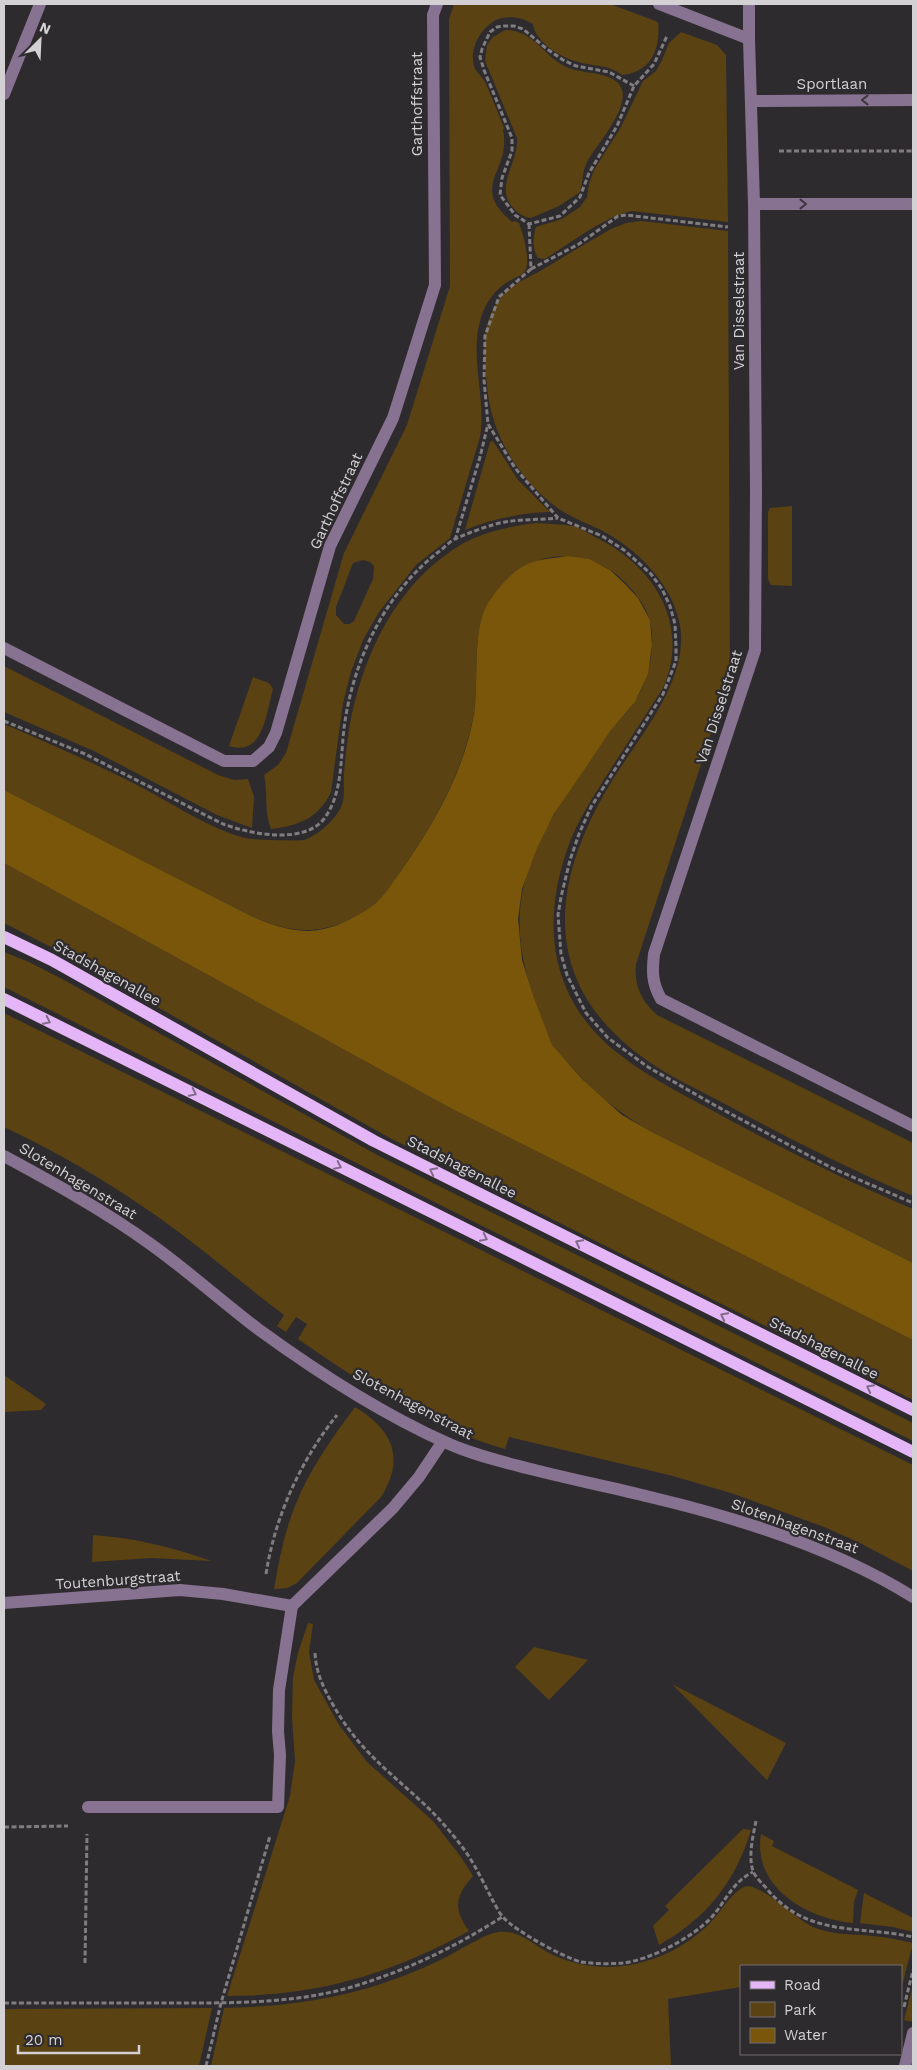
<svg xmlns="http://www.w3.org/2000/svg" width="917" height="2070" font-family="'Work Sans',sans-serif">
  <style>
    .green { fill: #5a4212; fill-rule: evenodd }
    .water { fill: #79560a }
    .lines { fill: none; stroke-linecap: round; stroke-linejoin: round }
    .path { stroke: #807d80; stroke-width: 3; stroke-dasharray: 5 2.5; stroke-linecap: butt }
    .minor { stroke: #887291; stroke-width: 12 }
    .major { stroke: #e5b6f7; stroke-width: 12 }
    .oneway { stroke: #3c363e }
    .oneway2 { stroke: #806a89 }
    .labels { text-anchor: middle; dominant-baseline: central; stroke-width: 4.5; stroke-linejoin: round; paint-order: stroke }
    .street-label { font-size: 15px; fill: #d3d1d3; stroke: #2e2b2f }
  </style>
  <rect width="100%" height="100%" fill="#2e2b2f"/>
  <path class="green" d="M454 4H610L658 22C661 49 651 72 622 75 608 64 594 67 578 62 560 57 536 43 533 24 522 17 508 15 496 20 481 28 469 48 474 66 475 71 482 76 485 82 492 97 498 113 504 128L503 130C512 172 468 185 512 222L515 221 519 223C523 233 531 262 525 271 522 276 517 276 513 279 499 285 488 299 483 312 467 352 487 397 480 437L450 538 416 565 379 612 363 640 351 672 343 703 331 792C319 818 298 826 271 829 264 812 268 792 264 775L278 765 286 753 344 553 407 425 450 286 449 19ZM363 560 370 562 374 566 373 579 354 621 350 624H344L336 615V607L353 563Z
    M505 30C534 30 543 56 566 67 581 74 604 71 617 82 638 100 596 145 587 162 582 172 583 182 580 192L559 206 531 218C524 217 519 214 514 209 493 187 519 163 517 138L485 61 487 45 493 37Z
    M681 32 717 45 726 55 728 222 632 211C605 216 569 244 545 259L538 258C532 249 533 237 536 227L562 219 580 207 587 197 589 184 594 170 621 127 643 81 656 71 662 60 669 43Z
    M641 221 728 231 730 675 636 964C634 985 641 1001 657 1015L913 1143V1196C849 1169 788 1138 727 1105 699 1090 670 1077 645 1059 536 981 551 878 615 776 643 732 689 679 680 625 672 583 637 549 601 530 587 523 572 518 559 509 519 480 491 435 487 386 485 365 482 339 489 319 493 308 499 298 507 291 517 282 530 277 542 270 565 256 588 242 611 229L626 223Z
    M493 441 518 480 550 512C520 513 493 519 465 530L490 442Z
    M792 506V586L771 585 768 579V512L770 508Z
    M535 523C547 524 561 524 573 526 581 528 589 534 597 538 654 566 691 625 663 688 646 714 629 741 612 767 595 794 577 820 567 850 540 927 552 1003 619 1054 652 1080 690 1098 726 1118 787 1151 849 1182 913 1209V1263L652 1132C619 1113 594 1093 569 1064 563 1058 556 1052 552 1045 546 1035 542 1021 538 1009 510 935 513 884 554 815 570 786 591 757 611 730 618 720 629 712 635 701 649 679 656 647 650 621 646 603 627 582 612 571 602 564 582 559 570 557 536 551 503 579 487 606 472 630 479 683 474 713 464 769 436 821 403 868 396 878 389 890 380 899 366 913 344 924 325 928 299 934 275 926 251 916L4 790V724C48 743 92 762 135 784 167 800 217 834 251 839 258 840 299 841 304 840 317 836 332 822 339 811 346 800 343 787 344 774 345 759 347 744 349 729 362 656 396 583 462 544 483 532 511 526 535 523Z
    M4 666 218 775 234 780 248 779 254 797 252 828 217 815 94 751 4 712Z
    M253 677 269 683 273 689C266 713 264 757 229 746Z
    M4 863 454 1110 913 1340V1400L388 1137 51 947 4 923Z
    M4 952 29 962 64 980 379 1156 913 1423V1441L4 987Z
    M4 1013 913 1465V1571L858 1542 824 1527 734 1494 673 1476 509 1437 505 1449C430 1428 361 1383 298 1339L307 1324 296 1317 286 1332 277 1326 284 1315C249 1289 215 1259 180 1233 125 1192 66 1156 4 1127Z
    M4 1375 46 1404 41 1410 4 1412Z
    M355 1407C392 1429 406 1458 381 1497L297 1583 287 1588 274 1589C279 1561 284 1533 295 1506 309 1470 332 1438 355 1407Z
    M93 1535C134 1538 173 1547 211 1561L152 1558 92 1562Z
    M308 1623 313 1624 309 1652 314 1680 339 1725 367 1762 433 1821 461 1857 473 1876C455 1897 453 1908 469 1931 391 1974 317 1996 227 1996L290 1796 295 1761 292 1717 293 1677 298 1653Z
    M534 1647 588 1660 549 1700 515 1667Z
    M672 1684 786 1743 767 1780Z
    M743 1829 751 1830C736 1881 706 1919 659 1945L653 1926 669 1910 665 1906Z
    M761 1834 774 1841 772 1846 858 1890 854 1902 853 1923C807 1919 752 1887 761 1834Z
    M747 1886C765 1887 792 1916 811 1926 830 1935 851 1934 872 1936 886 1937 899 1940 913 1943L901 1990V1966H741V1987L668 1999 671 2066H211L224 2008C286 2007 348 1998 406 1975 426 1967 446 1958 464 1947 476 1941 486 1934 499 1932 519 1929 536 1947 553 1955 582 1968 616 1971 646 1961 668 1955 688 1943 705 1928 718 1917 733 1889 747 1886Z
    M864 1893 913 1918V1932L893 1927 860 1923Z
    M913 1985V2022L904 2020Z
    M212 2008 199 2066H4V2009Z"/>
  <path class="water" d="M567 556 589 559 610 570 625 584 638 598 650 620 652 645 648 674 635 702 611 730 554 814 537 848 522 889 518 919 522 960 533 995 552 1045 582 1079 622 1115 652 1132 913 1263V1340L454 1110 4 863V790L251 916C274 926 299 935 324 929 341 925 358 916 372 906 384 897 392 883 401 871 434 824 464 772 474 714 479 684 472 630 487 605 496 590 512 570 530 563 541 559 555 558 567 556Z"/>
  <g class="lines">
    <path class="path" d="M634 86 609 72 576 66 563 60 547 49 523 29 514 26H504L497 27 490 32 482 49 480 57 484 70 512 138V151L502 178 500 195 515 215 529 224 560 216 580 197 589 173 617 126 634 86 654 64 667 36
      M779 151H913
      M529 224 531 269 499 297 485 336 484 380 488 424 515 468 558 518 602 536 624 550 651 574 662 589 670 606 675 624 676 647V661L663 694 591 807 579 834 570 860 561 897 558 915 561 954 567 975 586 1013 608 1038 648 1067 716 1106 832 1168 913 1203
      M531 269 579 244 618 216 626 215 728 227
      M455 540 480 457 488 424
      M4 721 85 754 223 824C250 834 307 846 326 816 344 789 340 753 345 721 355 657 386 593 437 553 443 549 449 542 455 539 468 533 492 524 505 522 522 519 541 520 558 518
      M266 1574C275 1516 301 1460 337 1415
      M315 1653C316 1672 323 1687 332 1703 357 1748 386 1769 423 1803 437 1816 451 1832 463 1848 475 1864 484 1884 493 1901 496 1906 499 1913 503 1917 515 1931 563 1957 581 1962 595 1964 610 1964 623 1963 650 1960 691 1938 710 1919 725 1903 732 1882 753 1872
      M756 1821C753 1836 748 1856 753 1871 755 1877 763 1884 767 1889 808 1938 859 1925 913 1937
      M4 1827 68 1826
      M85 1963 87 1834
      M4 2003C59 2003 115 2003 171 2003 232 2003 296 2004 355 1986 410 1969 455 1947 502 1917
      M904 2007 913 1970
      M206 2066 221 2003 270 1836"/>
    <path class="minor" d="M659 4 749 39 754 204 756 491 755 650 654 954C652 972 652 983 661 999L913 1126
      M749 39V4
      M4 94 40 4
      M751 101 913 100
      M754 204H913
      M4 648 224 761H253L269 747 276 733 330 546 393 418 435 285 433 15 437 4
      M4 1156C54 1183 103 1210 149 1243 187 1270 221 1301 258 1329 317 1372 380 1413 447 1443 469 1453 492 1459 515 1465 560 1477 605 1486 650 1497 739 1518 836 1549 913 1597
      M4 1603 180 1590 223 1594 292 1606
      M88 1807H278L280 1755 278 1731 279 1690 292 1606 393 1508 419 1477 443 1441
      M905 2066 913 2033"/>
    <path class="major" d="M4 937 52 960 374 1141 913 1410
      M4 999 913 1452"/>
  </g>
  <defs><path id="oneway-chevron" d="M-2-3.5L2.5 0L-2 3.5" fill="none" stroke-width="1.6" stroke-linecap="round" stroke-linejoin="round" transform="scale(1.25)"/></defs>
  <g class="oneway">
    <use href="#oneway-chevron" transform="translate(865 100) rotate(180)"/>
    <use href="#oneway-chevron" transform="translate(803 204)"/>
  </g>
  <g class="oneway2">
    <use href="#oneway-chevron" transform="translate(47 1021) rotate(26)"/>
    <use href="#oneway-chevron" transform="translate(193 1093) rotate(26)"/>
    <use href="#oneway-chevron" transform="translate(338 1166) rotate(26)"/>
    <use href="#oneway-chevron" transform="translate(433 1171) rotate(-153)"/>
    <use href="#oneway-chevron" transform="translate(484 1238) rotate(26)"/>
    <use href="#oneway-chevron" transform="translate(579 1243) rotate(-153)"/>
    <use href="#oneway-chevron" transform="translate(724 1316) rotate(-153)"/>
    <use href="#oneway-chevron" transform="translate(870 1388) rotate(-153)"/>
  </g>
  <g class="labels">
    <g class="street-label">
      <text x="832" y="84">Sportlaan</text>
      <text transform="translate(417 104) rotate(-90)">Garthoffstraat</text>
      <text transform="translate(739 311) rotate(-90)">Van Disselstraat</text>
      <text transform="translate(336 501) rotate(-65)">Garthoffstraat</text>
      <text transform="translate(719 707) rotate(-72)">Van Disselstraat</text>
      <text transform="translate(107 973) rotate(29)">Stadshagenallee</text>
      <text transform="translate(462 1167) rotate(27)">Stadshagenallee</text>
      <text transform="translate(78 1181) rotate(31)">Slotenhagenstraat</text>
      <text transform="translate(824 1348) rotate(27)">Stadshagenallee</text>
      <text transform="translate(413 1404) rotate(28)">Slotenhagenstraat</text>
      <text transform="translate(795 1526) rotate(20)">Slotenhagenstraat</text>
      <text transform="translate(118 1580) rotate(-4)">Toutenburgstraat</text>
    </g>
  </g>
  <rect width="917" height="2070" fill="none" stroke="#d3d1d3" stroke-width="10"/>
  <rect x="740" y="1965" width="162" height="90" fill="#2e2b2f" stroke="#706d71"/>
  <rect x="750" y="1981" width="25" height="8" fill="#e5b6f7" stroke="#706d71"/>
  <text x="784" y="1990" font-size="15" fill="#d3d1d3">Road</text>
  <rect x="750" y="2002" width="25" height="15" fill="#5a4212" stroke="#706d71"/>
  <text x="784" y="2015" font-size="15" fill="#d3d1d3">Park</text>
  <rect x="750" y="2028" width="25" height="15" fill="#79560a" stroke="#706d71"/>
  <text x="784" y="2040" font-size="15" fill="#d3d1d3">Water</text>
  <g transform="translate(40 40) rotate(24)" stroke="#2e2b2f" stroke-width="4" paint-order="stroke">
  <path d="M0-4L9 19L0 12L-9 19Z" fill="#d3d1d3"/>
  <text y="-8" font-size="14" font-weight="bold" text-anchor="middle" fill="#d3d1d3">N</text>
  </g>
  <path d="M18 2045v8h121v-8" fill="none" stroke="#d3d1d3" stroke-width="2.5"/>
  <text x="25" y="2045" font-size="15" fill="#d3d1d3" stroke="#2e2b2f" stroke-width="4" paint-order="stroke">20 m</text>
</svg>
